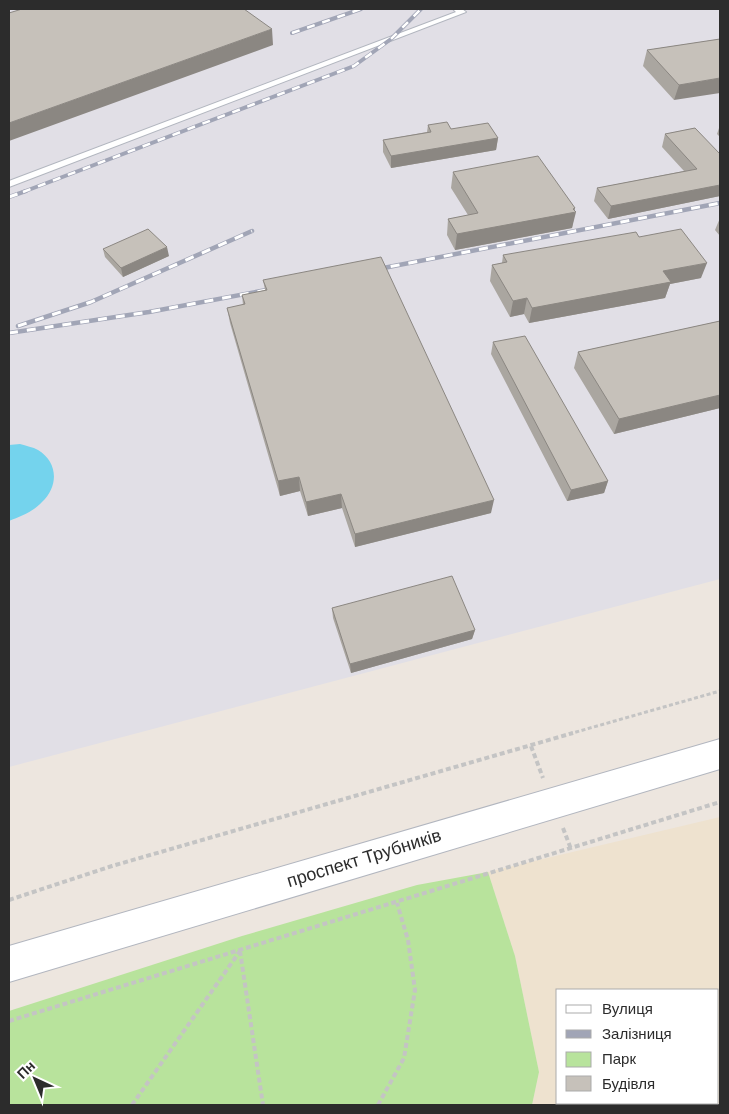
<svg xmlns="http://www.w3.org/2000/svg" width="729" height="1114" font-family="'DM Sans',sans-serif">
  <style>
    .industrial { fill: #e1dfe6 }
    .education { fill: #eee2cf; fill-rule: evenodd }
    .green { fill: #b8e39c }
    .water { fill: #74d3ed }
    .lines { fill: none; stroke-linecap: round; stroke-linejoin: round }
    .lane-casing { stroke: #b2b6bf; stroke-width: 2 }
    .secondary-casing { stroke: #b2b6bf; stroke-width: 2 }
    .path-far1 { stroke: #c4c4c4; stroke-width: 3; stroke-dasharray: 4 2.5; stroke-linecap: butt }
    .path { stroke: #c4c4c4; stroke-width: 4; stroke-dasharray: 5 3; stroke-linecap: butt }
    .lane { fill: #fff; fill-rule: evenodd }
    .secondary { fill: #fff; fill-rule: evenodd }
    .rail-far1-casing { stroke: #a1a5b6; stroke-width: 4 }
    .rail-casing { stroke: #a1a5b6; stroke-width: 4.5 }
    .rail-far1 { stroke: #fff; stroke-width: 2.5; stroke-dasharray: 8; stroke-linecap: butt }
    .rail { stroke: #fff; stroke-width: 3; stroke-dasharray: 9; stroke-linecap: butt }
    .wall { fill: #aaa6a0 }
    .shaded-wall { fill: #8b8782 }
    .building { fill: #c6c1ba; stroke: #8b8782 }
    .labels { text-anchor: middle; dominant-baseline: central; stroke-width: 4; stroke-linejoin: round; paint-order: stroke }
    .near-street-label { font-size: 18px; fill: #2c2c2c; stroke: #fff }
  </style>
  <rect width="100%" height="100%" fill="#ede6df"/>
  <path class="industrial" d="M9 9H720V579L9 767Z"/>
  <path class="education" d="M720 817V1105H532L539 1072 515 956 488 872ZM558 990H718V1103H558Z"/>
  <path class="green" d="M488 872 515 956 539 1072 532 1105H9V1011L242 936 417 885Z"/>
  <path class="water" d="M20 444C26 446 33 447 38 450 58 462 59 486 42 502 33 512 21 516 9 521V445Z"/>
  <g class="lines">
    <defs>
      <path id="lane" d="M453 9H462L466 12 9 187V181L456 12Z"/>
      <path id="secondary" d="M720 739V769L9 982V946Z"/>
    </defs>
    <use href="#lane" class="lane-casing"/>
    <use href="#secondary" class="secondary-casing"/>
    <path class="path-far1" d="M569 734 720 691"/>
    <path class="path" d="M531 746 543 778
      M563 828 571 849
      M9 900 112 866 573 733
      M240 951 263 1105
      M9 1021 720 802
      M132 1105 240 951
      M378 1105 404 1058 415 990 408 940 397 903"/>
    <use href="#lane" class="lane"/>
    <use href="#secondary" class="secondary"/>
    <defs>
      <path id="rail-far1" d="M292 33 361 9
        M23 192 354 66 391 39 421 9"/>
      <path id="rail" d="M9 197 26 191
        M373 270 720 203
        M18 326 91 302 252 231
        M9 333 149 312 277 288"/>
    </defs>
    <use href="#rail-far1" class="rail-far1-casing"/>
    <use href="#rail" class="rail-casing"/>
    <use href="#rail-far1" class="rail-far1"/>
    <use href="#rail" class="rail"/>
  </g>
  <path class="wall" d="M720 39 674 100 643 66 647 50Z
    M428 125 451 129 498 138 496 150 391 168 383 152V140L427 132Z
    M720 125V137L717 134Z
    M695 128 720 196 608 219 594 201 597 188 684 171 662 147 665 134Z
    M453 172 575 211 572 228 455 250 447 235 448 219 468 215 451 188Z
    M720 218V236L715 230Z
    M639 237 701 278 670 284 665 298 529 323 524 314 510 317 490 281 492 265 502 263 503 255Z
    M103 249 169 256 123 277 105 257Z
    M263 280 491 513 355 547 342 508 308 516 300 491 280 496 230 323 227 308 243 305 242 295 265 290Z
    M720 321V408L614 434 574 368 578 352Z
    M493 342 608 481 604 493 567 501 491 354Z
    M332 608 475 630 472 639 351 673 333 618Z"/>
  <path class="shaded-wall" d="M272 29 273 45 9 141V123Z
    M720 78V93L674 100 679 85Z
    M498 138 496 150 391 168V156Z
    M720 185V196L608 219 611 206Z
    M575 208 574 213 576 212 572 228 455 250 457 234Z
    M167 247 169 256 123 277 121 268Z
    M707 263 701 278 670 284 665 298 529 323 532 308 663 271Z
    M527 298 524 314 510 317 513 301Z
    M720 395V408L614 434 619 419Z
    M299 477 300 491 280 496 278 481Z
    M608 481 604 493 567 501 571 490Z
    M341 494 342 508 308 516 306 502Z
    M494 500 491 513 355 547V534Z
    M475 630 472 639 351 673 350 664Z"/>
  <path class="building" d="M22 9H244L272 29 9 123V13Z
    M720 39V78L679 85 647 50Z
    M447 122 451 129 488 123 498 138 391 156 383 140 431 132 428 125Z
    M695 128 720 154V185L611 206 597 188 697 169 665 134Z
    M538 156 575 208 573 209 576 212 457 234 448 219 478 213 453 172Z
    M148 229 167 247 121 268 103 249Z
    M681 229 707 263 663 271 671 282 532 308 527 298 513 301 492 265 507 262 503 255 636 232 639 237Z
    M381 257 494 500 355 534 341 494 306 502 299 477 278 481 227 308 245 304 242 295 267 290 263 280Z
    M720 321V395L619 419 578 352Z
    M525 336 608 481 571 490 493 342Z
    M452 576 475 630 350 664 332 608Z"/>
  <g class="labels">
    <g class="near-street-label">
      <text transform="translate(364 858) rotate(-17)">проспект Трубників</text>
    </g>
  </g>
  <rect width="729" height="1114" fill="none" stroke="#2c2c2c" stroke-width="20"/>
  <rect x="556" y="989" width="162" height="115" fill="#ffffff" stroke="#ababab"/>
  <rect x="566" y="1005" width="25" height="8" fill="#ffffff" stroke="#ababab"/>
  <text x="602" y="1014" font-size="15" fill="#2c2c2c">Вулиця</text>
  <rect x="566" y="1030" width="25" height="8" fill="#a1a5b6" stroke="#ababab"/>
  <text x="602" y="1039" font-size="15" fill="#2c2c2c">Залізниця</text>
  <rect x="566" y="1052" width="25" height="15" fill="#b8e39c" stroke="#ababab"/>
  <text x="602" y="1064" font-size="15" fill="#2c2c2c">Парк</text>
  <rect x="566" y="1076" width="25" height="15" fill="#c6c1ba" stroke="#ababab"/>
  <text x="602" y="1089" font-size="15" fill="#2c2c2c">Будівля</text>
  <g transform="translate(35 1079) rotate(316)" stroke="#ffffff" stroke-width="4" paint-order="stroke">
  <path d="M0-4L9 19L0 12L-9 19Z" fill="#2c2c2c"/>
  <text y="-8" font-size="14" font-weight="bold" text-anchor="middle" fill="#2c2c2c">Пн</text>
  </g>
</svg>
